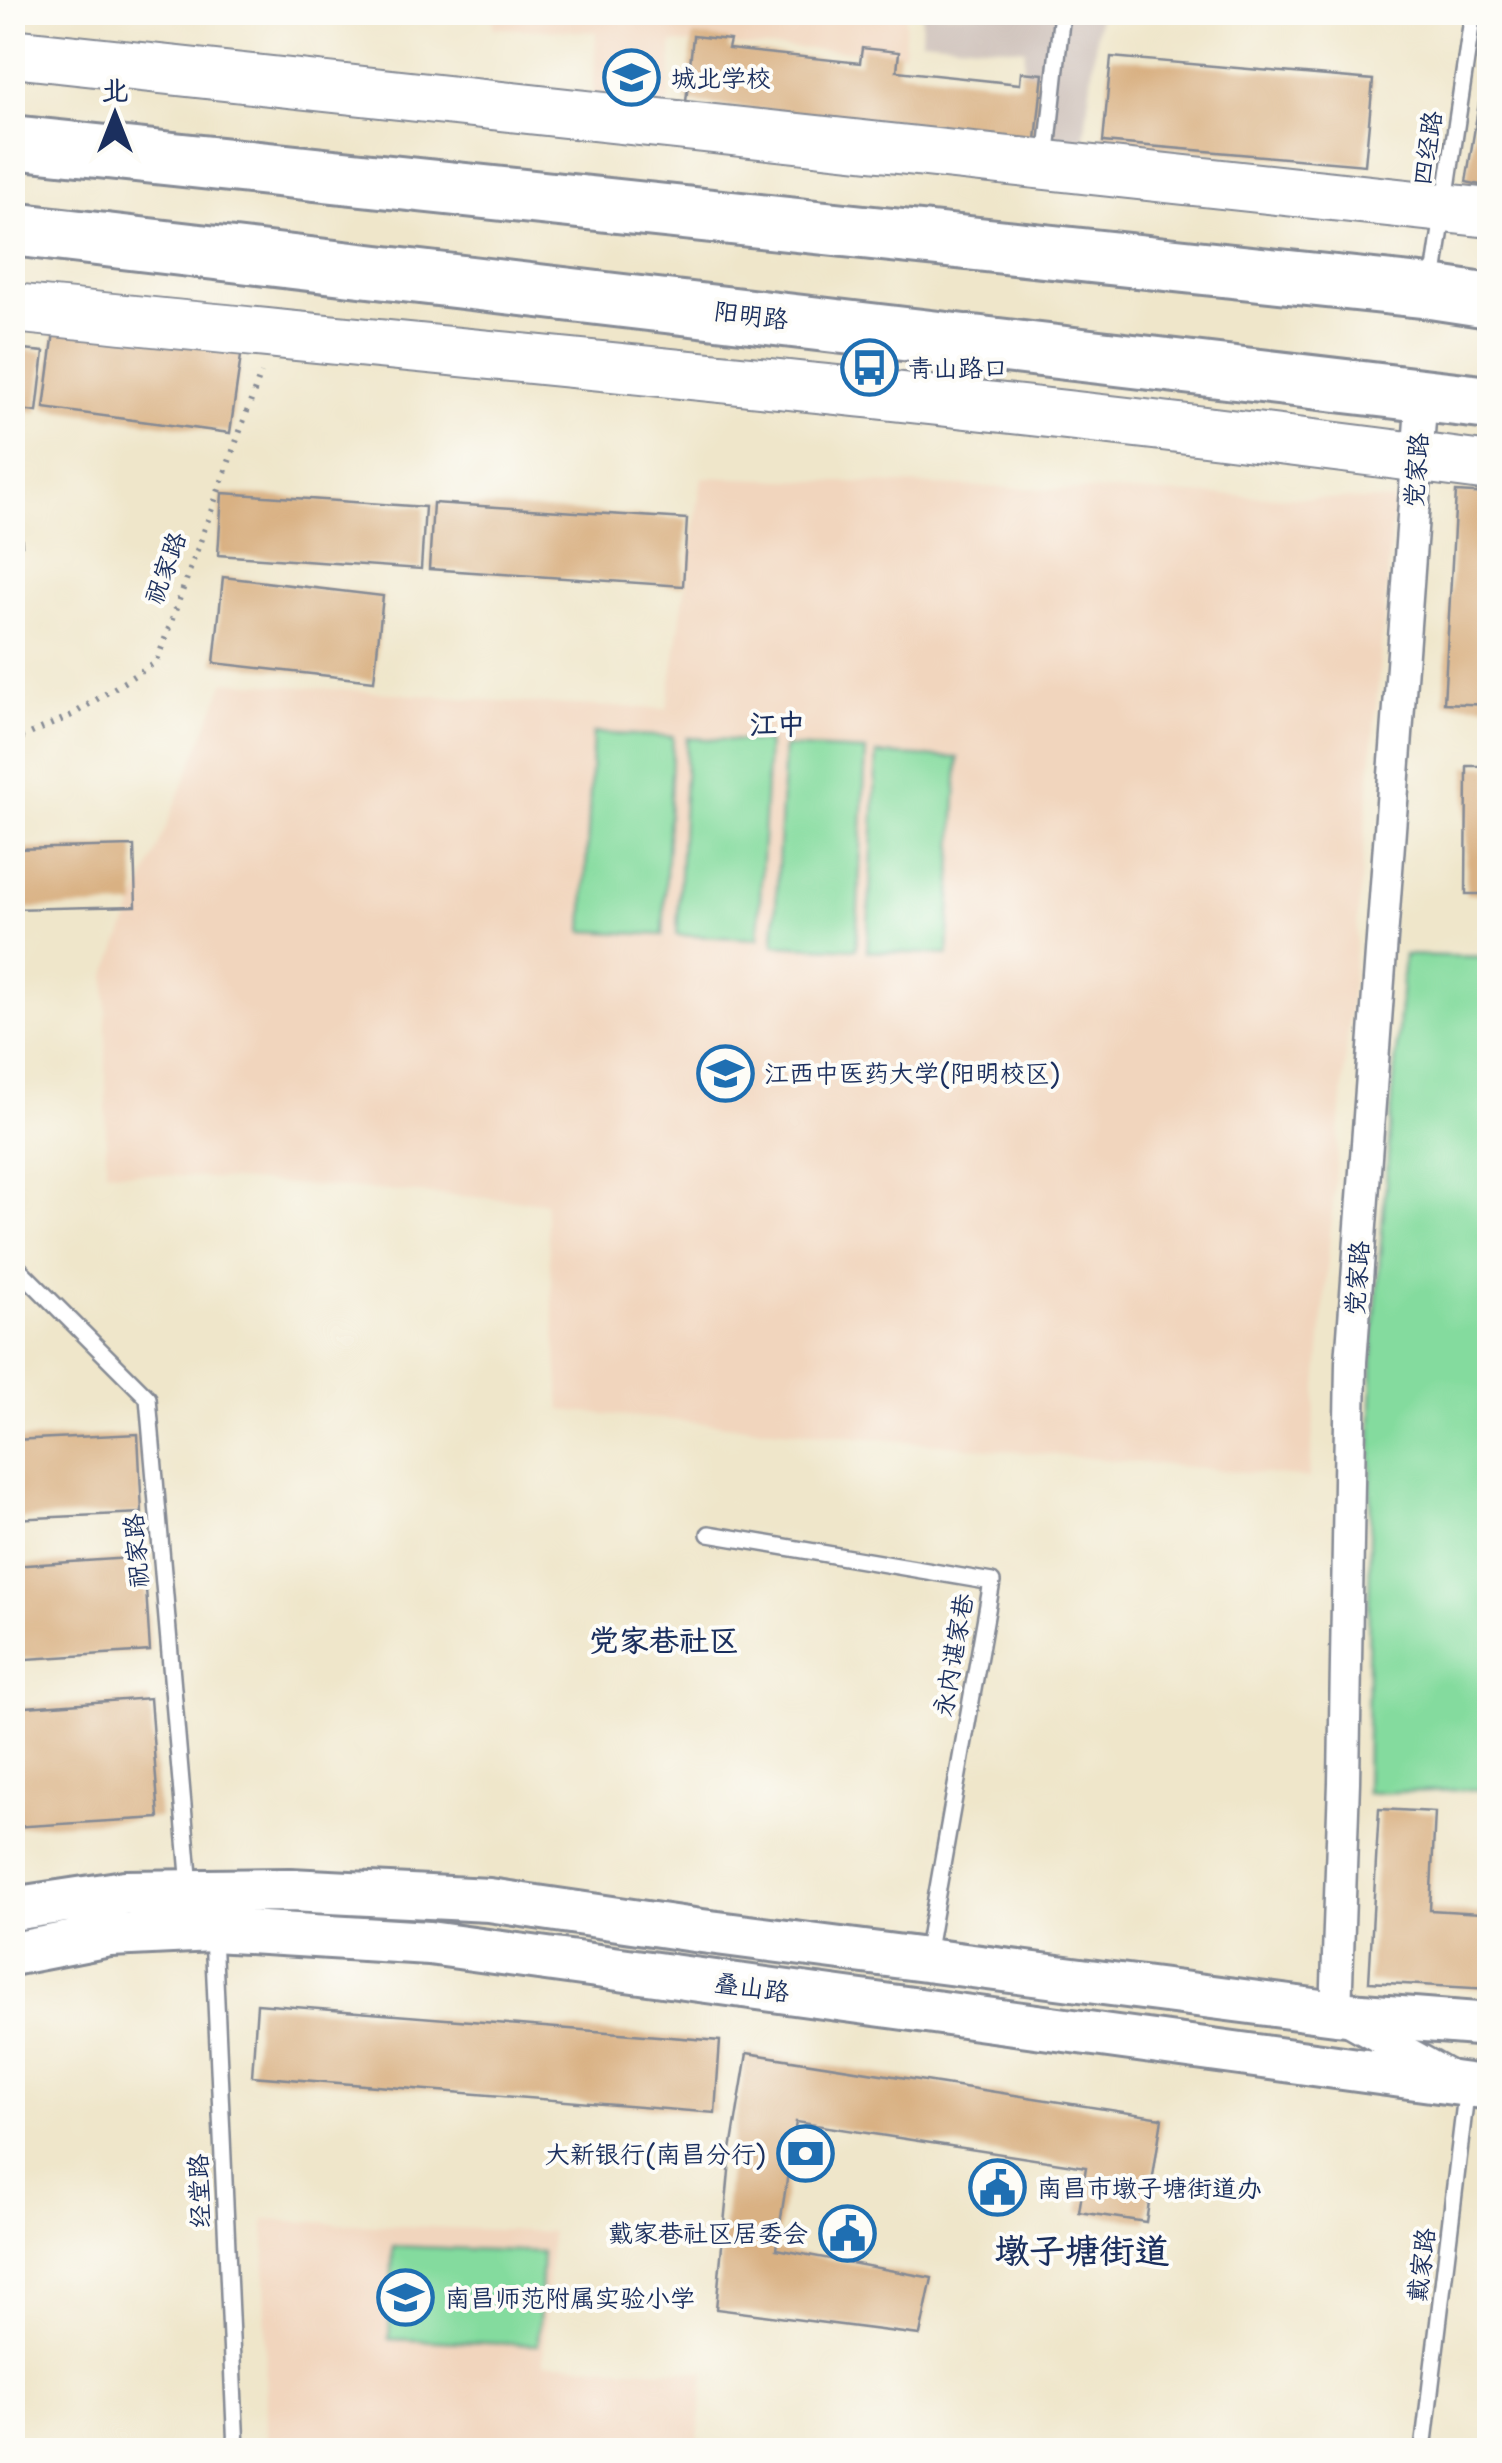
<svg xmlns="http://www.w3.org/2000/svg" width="1502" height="2463" font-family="'Shantell Sans','LXGW WenKai TC',sans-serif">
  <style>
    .built { fill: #f1d5bd }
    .industrial { fill: #cec1ba }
    .green { fill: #84db9e; stroke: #50857e; stroke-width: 2.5 }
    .building { fill: #d9b183 }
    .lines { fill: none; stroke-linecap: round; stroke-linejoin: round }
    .service-casing { stroke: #858a94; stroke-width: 20 }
    .minor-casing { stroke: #858a94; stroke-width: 35 }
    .secondary-casing { stroke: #858a94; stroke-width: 48 }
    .primary-casing { stroke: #858a94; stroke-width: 52 }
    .trunk-casing { stroke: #858a94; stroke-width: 58 }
    .path { stroke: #858a94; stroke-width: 6; stroke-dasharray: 2.5 8; stroke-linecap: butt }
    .service { stroke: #fff; stroke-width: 15 }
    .minor { stroke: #fff; stroke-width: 30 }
    .secondary { stroke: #fff; stroke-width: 42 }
    .primary { stroke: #fff; stroke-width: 48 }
    .trunk { stroke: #fff; stroke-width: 52 }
    .labels { text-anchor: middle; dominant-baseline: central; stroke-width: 8; stroke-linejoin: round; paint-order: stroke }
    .poi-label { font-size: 25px; fill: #1b2f5e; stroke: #fdfcf7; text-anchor: start }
    .street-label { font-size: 25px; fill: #1b2f5e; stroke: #fdfcf7 }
    .neighbourhood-label { font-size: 28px; font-weight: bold; fill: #1b2f5e; stroke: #fdfcf7 }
    .quarter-label { font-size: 30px; font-weight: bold; fill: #1b2f5e; stroke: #fdfcf7 }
    .district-label { font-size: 35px; font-weight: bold; fill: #1b2f5e; stroke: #fdfcf7 }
  </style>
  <rect width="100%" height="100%" fill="#fdfcf7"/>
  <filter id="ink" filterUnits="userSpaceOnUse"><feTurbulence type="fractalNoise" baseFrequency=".01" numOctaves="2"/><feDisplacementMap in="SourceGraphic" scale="20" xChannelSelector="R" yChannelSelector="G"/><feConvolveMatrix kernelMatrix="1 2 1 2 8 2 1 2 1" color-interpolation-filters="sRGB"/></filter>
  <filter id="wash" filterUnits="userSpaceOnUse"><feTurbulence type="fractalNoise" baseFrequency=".0048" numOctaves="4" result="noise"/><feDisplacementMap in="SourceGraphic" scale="40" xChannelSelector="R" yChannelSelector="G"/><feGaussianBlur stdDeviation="2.25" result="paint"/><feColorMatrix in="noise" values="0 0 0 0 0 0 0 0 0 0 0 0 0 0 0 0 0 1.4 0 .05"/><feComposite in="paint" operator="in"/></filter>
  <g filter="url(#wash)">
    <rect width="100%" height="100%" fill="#efe6ca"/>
    <path class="built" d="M494 12 906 13 904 53 672 43 669 106 593 102 596 32 493 28Z
      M702 477 1394 501 1309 1478 561 1410 545 1202 106 1171V976L225 681 527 703 667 709Z
      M265 2220 551 2232 543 2363 705 2372 697 2450H266Z"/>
    <path class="industrial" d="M922 13H1099L1083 147 1017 136 1025 49 921 40Z"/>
    <path class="green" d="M593 733 673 737 663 935 583 931Z
      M687 738 768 742 758 939 677 935Z
      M784 747 866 751 856 949 774 945Z
      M877 754 958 758 948 955 867 951Z
      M1404 955 1489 957 1490 1789 1366 1793 1373 1343Z
      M393 2246 542 2252 538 2345 389 2339Z"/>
    <g id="blocks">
      <path class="building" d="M693 36 730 40 728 49 860 63 862 48 899 52 897 71 1020 84 1021 72 1043 74 1036 140 686 102Z
        M1487 54H1490V187L1466 182Z
        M1111 57 1373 80 1365 165 1103 142Z
        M55 324 242 349 230 433 44 408Z
        M12 349 44 352 37 412 12 409Z
        M12 479H19L22 545H12Z
        M1456 492 1490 494V705L1444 703Z
        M222 493 425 507 421 569 218 555Z
        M433 503 687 519 683 586 429 569Z
        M223 577 383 596 374 681 214 663Z
        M1467 766H1490V894H1466Z
        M134 846 136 906 12 909V849Z
        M138 1434 142 1513 12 1519V1440Z
        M144 1557 150 1651 12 1660V1566Z
        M150 1698 159 1818 12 1827V1708Z
        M1379 1809 1435 1812 1430 1910 1481 1913 1487 1825H1490V1989L1369 1982Z
        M257 2004 720 2041 715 2113 252 2076Z
        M747 2053 1162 2118 1146 2222 1079 2212 1086 2167 796 2122 776 2249 932 2278 920 2335 716 2309 731 2150Z"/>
    </g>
  </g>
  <g filter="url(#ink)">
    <use href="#blocks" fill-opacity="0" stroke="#858a94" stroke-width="2.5"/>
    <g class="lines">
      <defs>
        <path id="service" d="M1046 161 1062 12
          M1433 283 1473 12
          M12 1262 148 1398 190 1887
          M709 1534 992 1582 926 1956
          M213 1934 236 2450
          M1423 2450 1467 2086"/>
        <path id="minor" d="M1422 393 1351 1362 1344 1782 1336 2013 1449 2076"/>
        <path id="secondary" d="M12 1909 125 1892 290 1890 489 1900 694 1930 1336 2013 1490 2025
          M12 1954 110 1935 213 1930 429 1943 1490 2088"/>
        <path id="primary" d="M12 53 1490 213
          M12 308C505 357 999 401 1490 467"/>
        <path id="trunk" d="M12 142 1431 292 1490 301
          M12 229 1490 403"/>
      </defs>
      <use href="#service" class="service-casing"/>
      <use href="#minor" class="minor-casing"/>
      <use href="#secondary" class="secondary-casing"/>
      <use href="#primary" class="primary-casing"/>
      <use href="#trunk" class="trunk-casing"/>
      <path class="path" d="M12 742 72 715 157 661 261 373"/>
      <use href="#service" class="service"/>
      <use href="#minor" class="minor"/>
      <use href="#secondary" class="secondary"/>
      <use href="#primary" class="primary"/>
      <use href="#trunk" class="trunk"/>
    </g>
  </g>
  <defs>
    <symbol id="school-ring" viewBox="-11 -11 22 22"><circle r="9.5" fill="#fdfcf7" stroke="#1f6fb2" stroke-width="1.5"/><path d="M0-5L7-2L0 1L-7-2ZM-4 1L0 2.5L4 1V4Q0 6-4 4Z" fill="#1f6fb2"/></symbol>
    <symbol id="bus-ring" viewBox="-11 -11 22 22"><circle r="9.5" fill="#fdfcf7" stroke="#1f6fb2" stroke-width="1.5"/><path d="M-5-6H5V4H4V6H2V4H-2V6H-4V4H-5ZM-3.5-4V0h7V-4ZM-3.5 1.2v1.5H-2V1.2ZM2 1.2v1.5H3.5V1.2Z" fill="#1f6fb2"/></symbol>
    <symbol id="university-ring" viewBox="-11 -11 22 22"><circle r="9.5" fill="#fdfcf7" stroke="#1f6fb2" stroke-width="1.5"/><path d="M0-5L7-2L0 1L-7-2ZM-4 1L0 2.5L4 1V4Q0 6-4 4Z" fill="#1f6fb2"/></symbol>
    <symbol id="bank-ring" viewBox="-11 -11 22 22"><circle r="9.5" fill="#fdfcf7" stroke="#1f6fb2" stroke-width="1.5"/><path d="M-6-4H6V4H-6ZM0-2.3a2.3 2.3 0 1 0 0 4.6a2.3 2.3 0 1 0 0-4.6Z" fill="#1f6fb2"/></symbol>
    <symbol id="civic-ring" viewBox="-11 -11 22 22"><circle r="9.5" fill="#fdfcf7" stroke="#1f6fb2" stroke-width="1.5"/><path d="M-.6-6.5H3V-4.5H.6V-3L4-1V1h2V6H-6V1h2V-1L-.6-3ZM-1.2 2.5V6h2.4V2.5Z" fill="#1f6fb2"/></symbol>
  </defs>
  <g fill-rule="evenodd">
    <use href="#school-ring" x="600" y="46" width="63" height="63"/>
    <use href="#bus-ring" x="838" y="336" width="63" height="63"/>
    <use href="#university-ring" x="694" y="1042" width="63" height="63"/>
    <use href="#bank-ring" x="774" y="2122" width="63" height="63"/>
    <use href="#civic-ring" x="966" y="2156" width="63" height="63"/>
    <use href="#civic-ring" x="816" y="2202" width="63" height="63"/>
    <use href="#school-ring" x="374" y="2266" width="63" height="63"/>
  </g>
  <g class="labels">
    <g class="poi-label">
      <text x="671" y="78">城北学校</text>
      <text x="908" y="368">青山路口</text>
      <text x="764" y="1073">江西中医药大学(阳明校区)</text>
      <text x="766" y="2154" text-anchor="end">大新银行(南昌分行)</text>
      <text x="1037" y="2188">南昌市墩子塘街道办</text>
      <text x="808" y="2233" text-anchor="end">戴家巷社区居委会</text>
      <text x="445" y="2298">南昌师范附属实验小学</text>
    </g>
    <g class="street-label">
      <text transform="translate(1427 148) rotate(-81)">四经路</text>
      <text transform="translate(751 315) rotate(7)">阳明路</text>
      <text transform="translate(1416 470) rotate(-86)">党家路</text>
      <text transform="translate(165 568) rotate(-70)">祝家路</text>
      <text transform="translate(1357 1278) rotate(-86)">党家路</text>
      <text transform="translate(136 1551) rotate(-95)">祝家路</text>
      <text transform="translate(953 1655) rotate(-80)">永内谌家巷</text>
      <text transform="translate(752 1987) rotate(8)">叠山路</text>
      <text transform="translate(199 2191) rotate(-92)">经堂路</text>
      <text transform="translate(1421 2265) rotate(-83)">戴家路</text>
    </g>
    <g class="neighbourhood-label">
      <text x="777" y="724">江中</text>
    </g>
    <g class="quarter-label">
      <text x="664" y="1640">党家巷社区</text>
    </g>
    <g class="district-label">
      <text x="1082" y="2250">墩子塘街道</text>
    </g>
  </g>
  <rect width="1502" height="2463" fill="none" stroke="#fdfcf7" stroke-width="50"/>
  <g transform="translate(115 115)" stroke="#fdfcf7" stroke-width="8" paint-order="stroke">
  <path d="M0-8L18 38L0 25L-18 38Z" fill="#1b2f5e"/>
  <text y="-15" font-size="28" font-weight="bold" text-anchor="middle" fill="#1b2f5e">北</text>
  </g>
</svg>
